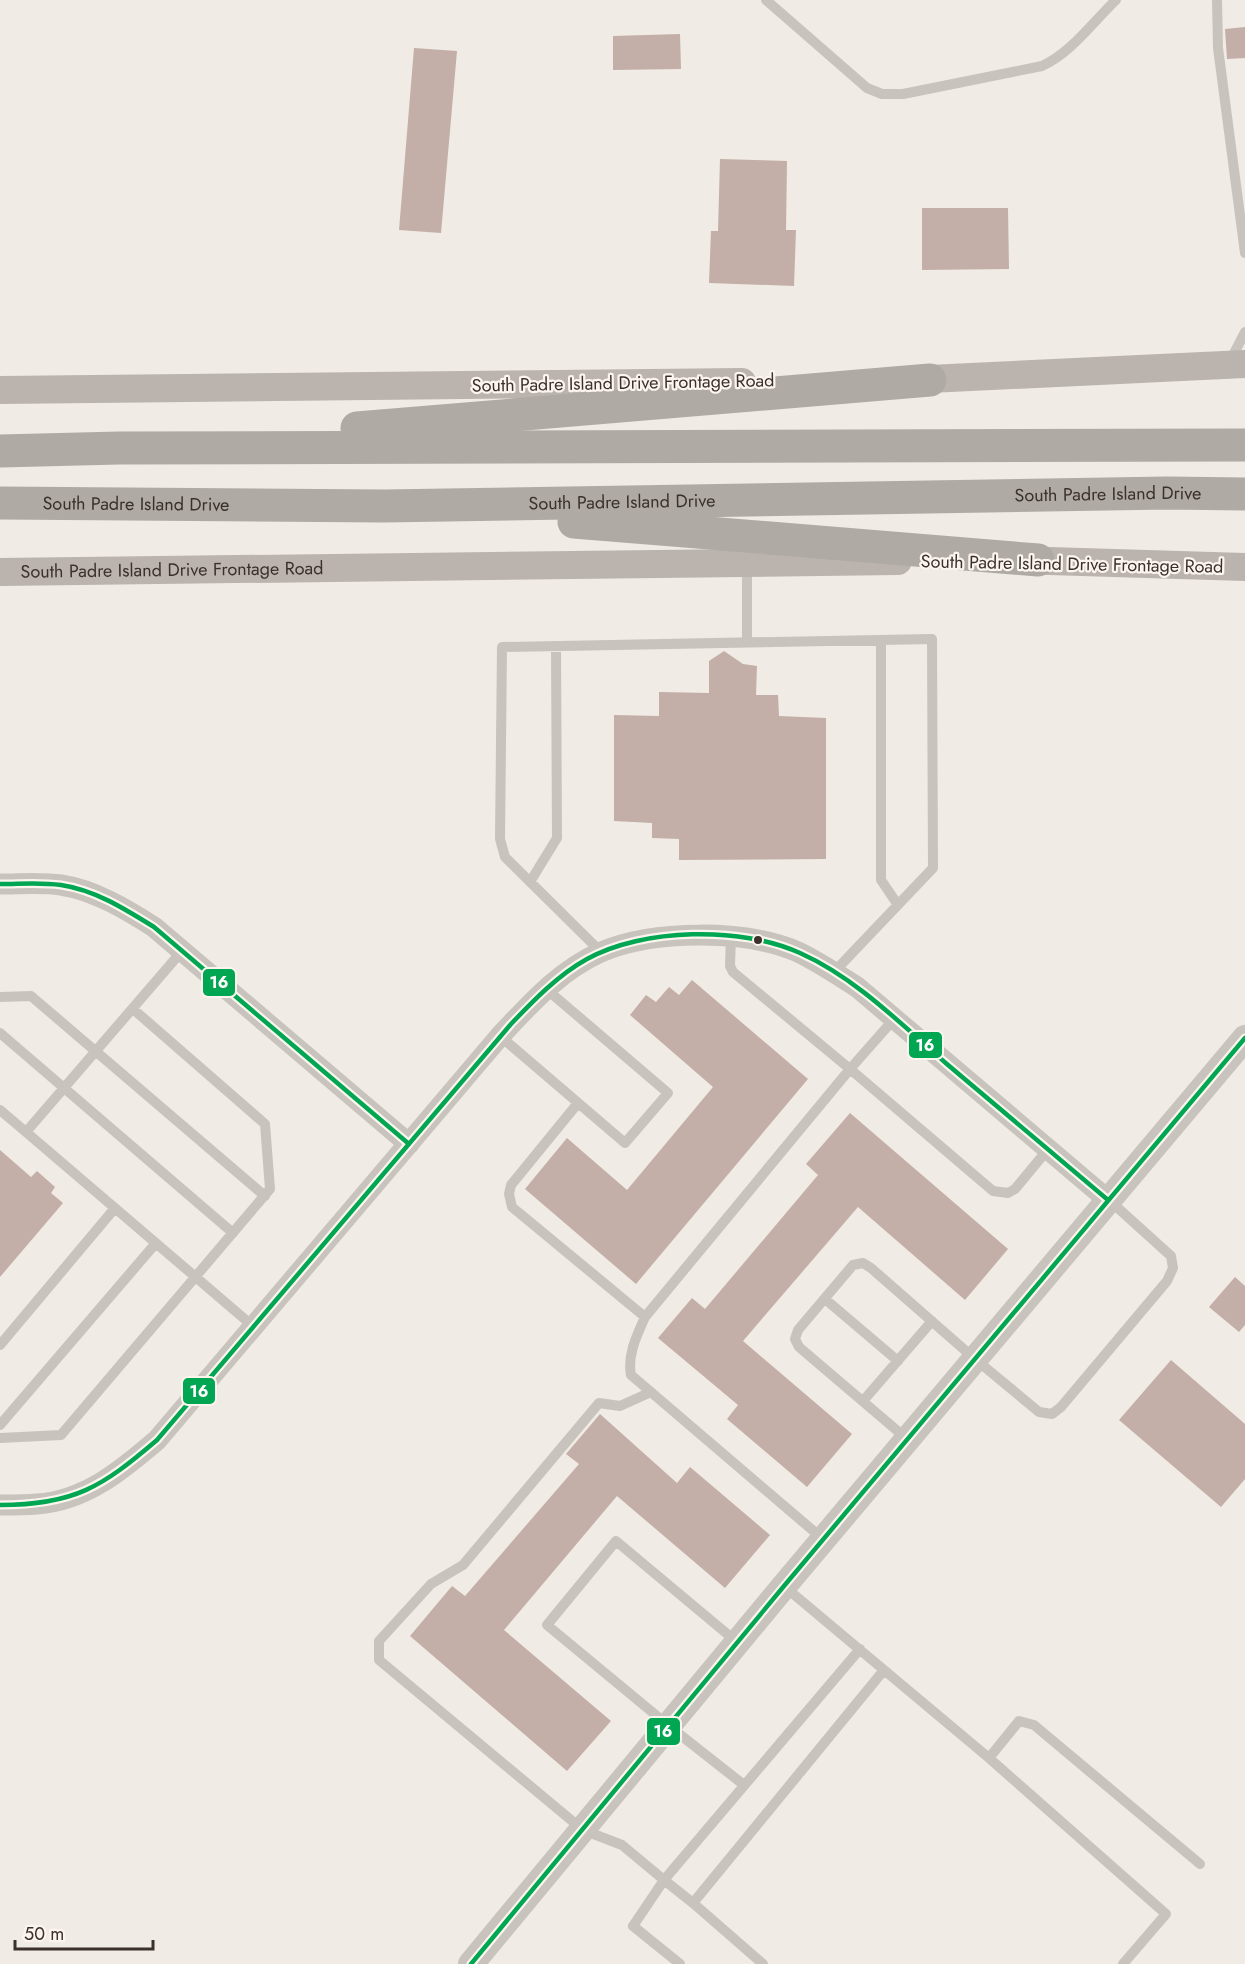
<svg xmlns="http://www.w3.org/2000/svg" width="1245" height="1964" font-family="Jost,sans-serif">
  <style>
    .building { fill: #c3afa7 }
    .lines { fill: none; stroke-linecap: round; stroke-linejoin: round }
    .service { stroke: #c9c3be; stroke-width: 10 }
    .minor { stroke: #c9c3be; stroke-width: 21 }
    .tertiary { stroke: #c9c3be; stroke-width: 26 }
    .secondary { stroke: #bab3ae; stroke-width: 28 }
    .motorway { stroke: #afaaa4; stroke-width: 33 }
    .bus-1-casing { stroke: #fbf5ee; stroke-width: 9 }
    .bus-1 { stroke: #00a651; stroke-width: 4.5 }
    .bus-dot { fill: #3b302b; stroke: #fbf5ee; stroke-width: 2 }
    .labels { text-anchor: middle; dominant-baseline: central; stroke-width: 4.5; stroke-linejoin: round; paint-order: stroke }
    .street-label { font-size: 18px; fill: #3b302b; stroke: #fbf5ee }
    .line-badge { stroke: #fbf5ee; stroke-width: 2 }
    .badge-label { font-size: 16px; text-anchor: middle; font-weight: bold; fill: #fff }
  </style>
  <rect width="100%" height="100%" fill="#f0ebe5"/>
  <path class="building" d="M1245 27V58L1227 59 1225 29Z
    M680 34 681 69 613 70V36Z
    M414 48 457 51 441 233 399 230Z
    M720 159 787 161 786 230H796L794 286 709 283 711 231H718Z
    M922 208H1008L1009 269 922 270Z
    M724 651 743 664 757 666 756 695H778L779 716 826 718V859L679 860V839L652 838V823L614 821V715L659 716V692L709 693V661Z
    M692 980 808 1079 636 1284 525 1189 567 1138 627 1190 713 1087 630 1015 646 995 656 1002 669 987 679 995Z
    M850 1113 1008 1249 965 1300 858 1207 743 1341 852 1434 807 1487 727 1419 738 1405 658 1338 692 1298 705 1309 818 1175 806 1164Z
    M0 1150 31 1177 37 1171 55 1187 51 1193 63 1203 0 1277Z
    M1235 1277 1245 1286V1325L1239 1332 1209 1307Z
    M1171 1360 1245 1424V1479L1221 1507 1119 1420Z
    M600 1414 677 1483 690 1467 770 1535 725 1588 617 1496 504 1630 611 1721 567 1771 410 1636 452 1586 465 1596 579 1464 566 1454Z"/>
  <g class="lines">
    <path class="service" d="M766 0 867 88 882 94H903L1042 66C1071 53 1093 22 1116 0
      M1217 0 1218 48 1245 253
      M1230 361 1245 332
      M881 640V880L898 905
      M747 642V563
      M530 882 557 838 556 646
      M601 952 505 857 500 839 502 647 932 639 933 868 834 972
      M0 997 31 996 265 1196
      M895 1018 850 1069 993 1191 1008 1193 1015 1189 1049 1148
      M0 1033 233 1233
      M500 1036 625 1143 668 1093 545 988
      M578 1103 511 1185 509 1194 512 1207 645 1317 850 1069 733 972 730 966 731 936
      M0 1110 26 1132 182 951
      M26 1132 254 1327
      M825 1299 898 1361
      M645 1317C637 1335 627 1355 631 1375L824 1540
      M0 1345 115 1208
      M651 1392 620 1406 599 1403 463 1565 431 1584 379 1641V1660L583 1830 622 1845 664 1880 633 1926 680 1964
      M863 1401 932 1321
      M0 1425 156 1243
      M0 1438 61 1435 270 1189 265 1124 133 1009
      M907 1439 799 1347 795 1339 798 1330 853 1265 863 1263 871 1268 975 1359 1039 1412 1052 1414 1061 1407 1167 1281 1173 1268 1171 1256 1109 1200
      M785 1587 989 1758 1166 1914 1123 1964
      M738 1643 616 1541 547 1625 669 1726 744 1785
      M860 1649 664 1880 693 1903 884 1670
      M989 1758 1019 1721 1034 1725 1200 1864
      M693 1903 763 1964"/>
    <path class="minor" d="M0 884C20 884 41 882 61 885 94 890 126 909 154 927L409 1144
      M0 1505C12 1505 25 1505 37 1504 85 1501 122 1470 157 1440L500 1036C530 1004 560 970 601 952 653 930 746 929 798 952 819 962 838 975 857 987L1108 1200"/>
    <path class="tertiary" d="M471 1964 784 1586 1245 1038"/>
    <g class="secondary">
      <path d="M908 380 1245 364"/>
      <path d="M0 390 742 382"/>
      <path d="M1016 560 1245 567"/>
      <path id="s1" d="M0 572 898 561"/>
    </g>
    <g class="motorway">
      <path d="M357 428 930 380"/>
      <path d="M0 451 119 448 1245 445"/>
      <path id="s2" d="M0 503 384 506 1167 493 1245 494"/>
      <path d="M574 522 1038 560"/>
    </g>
    <defs>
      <path id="bus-1" d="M0 884C20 884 41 882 61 885 95 890 125 909 154 927L409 1144
        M0 1505C74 1505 102 1487 157 1440L511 1024C534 1000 558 975 587 959 643 928 741 926 800 953 856 978 902 1025 948 1065 1002 1110 1055 1155 1108 1200
        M471 1964 784 1586 1245 1038"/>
    </defs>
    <use href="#bus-1" class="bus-1-casing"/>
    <use href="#bus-1" class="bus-1"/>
  </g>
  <circle class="bus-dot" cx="758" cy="940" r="5"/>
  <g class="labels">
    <g class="street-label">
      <text transform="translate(623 383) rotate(-1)">South Padre Island Drive Frontage Road</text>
      <text stroke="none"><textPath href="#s2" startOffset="1108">South Padre Island Drive</textPath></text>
      <text stroke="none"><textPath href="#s2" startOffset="622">South Padre Island Drive</textPath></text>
      <text stroke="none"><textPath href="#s2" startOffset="136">South Padre Island Drive</textPath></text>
      <text transform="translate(1072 564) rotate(1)">South Padre Island Drive Frontage Road</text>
      <text stroke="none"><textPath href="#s1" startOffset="172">South Padre Island Drive Frontage Road</textPath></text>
    </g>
  </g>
  <g class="line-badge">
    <rect x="202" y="968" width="34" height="29" rx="6" fill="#00a651"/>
    <rect x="908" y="1031" width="35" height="28" rx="6" fill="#00a651"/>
    <rect x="182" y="1377" width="34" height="28" rx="6" fill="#00a651"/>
    <rect x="646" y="1717" width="35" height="29" rx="6" fill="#00a651"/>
  </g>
  <g class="badge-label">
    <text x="219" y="988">16</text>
    <text x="925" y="1051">16</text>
    <text x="199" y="1397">16</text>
    <text x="663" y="1737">16</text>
  </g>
  <path d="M15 1940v9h138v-9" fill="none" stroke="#3b302b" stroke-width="3"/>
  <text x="24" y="1940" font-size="18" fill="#3b302b" stroke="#fbf5ee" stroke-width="4.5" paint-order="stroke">50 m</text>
</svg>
